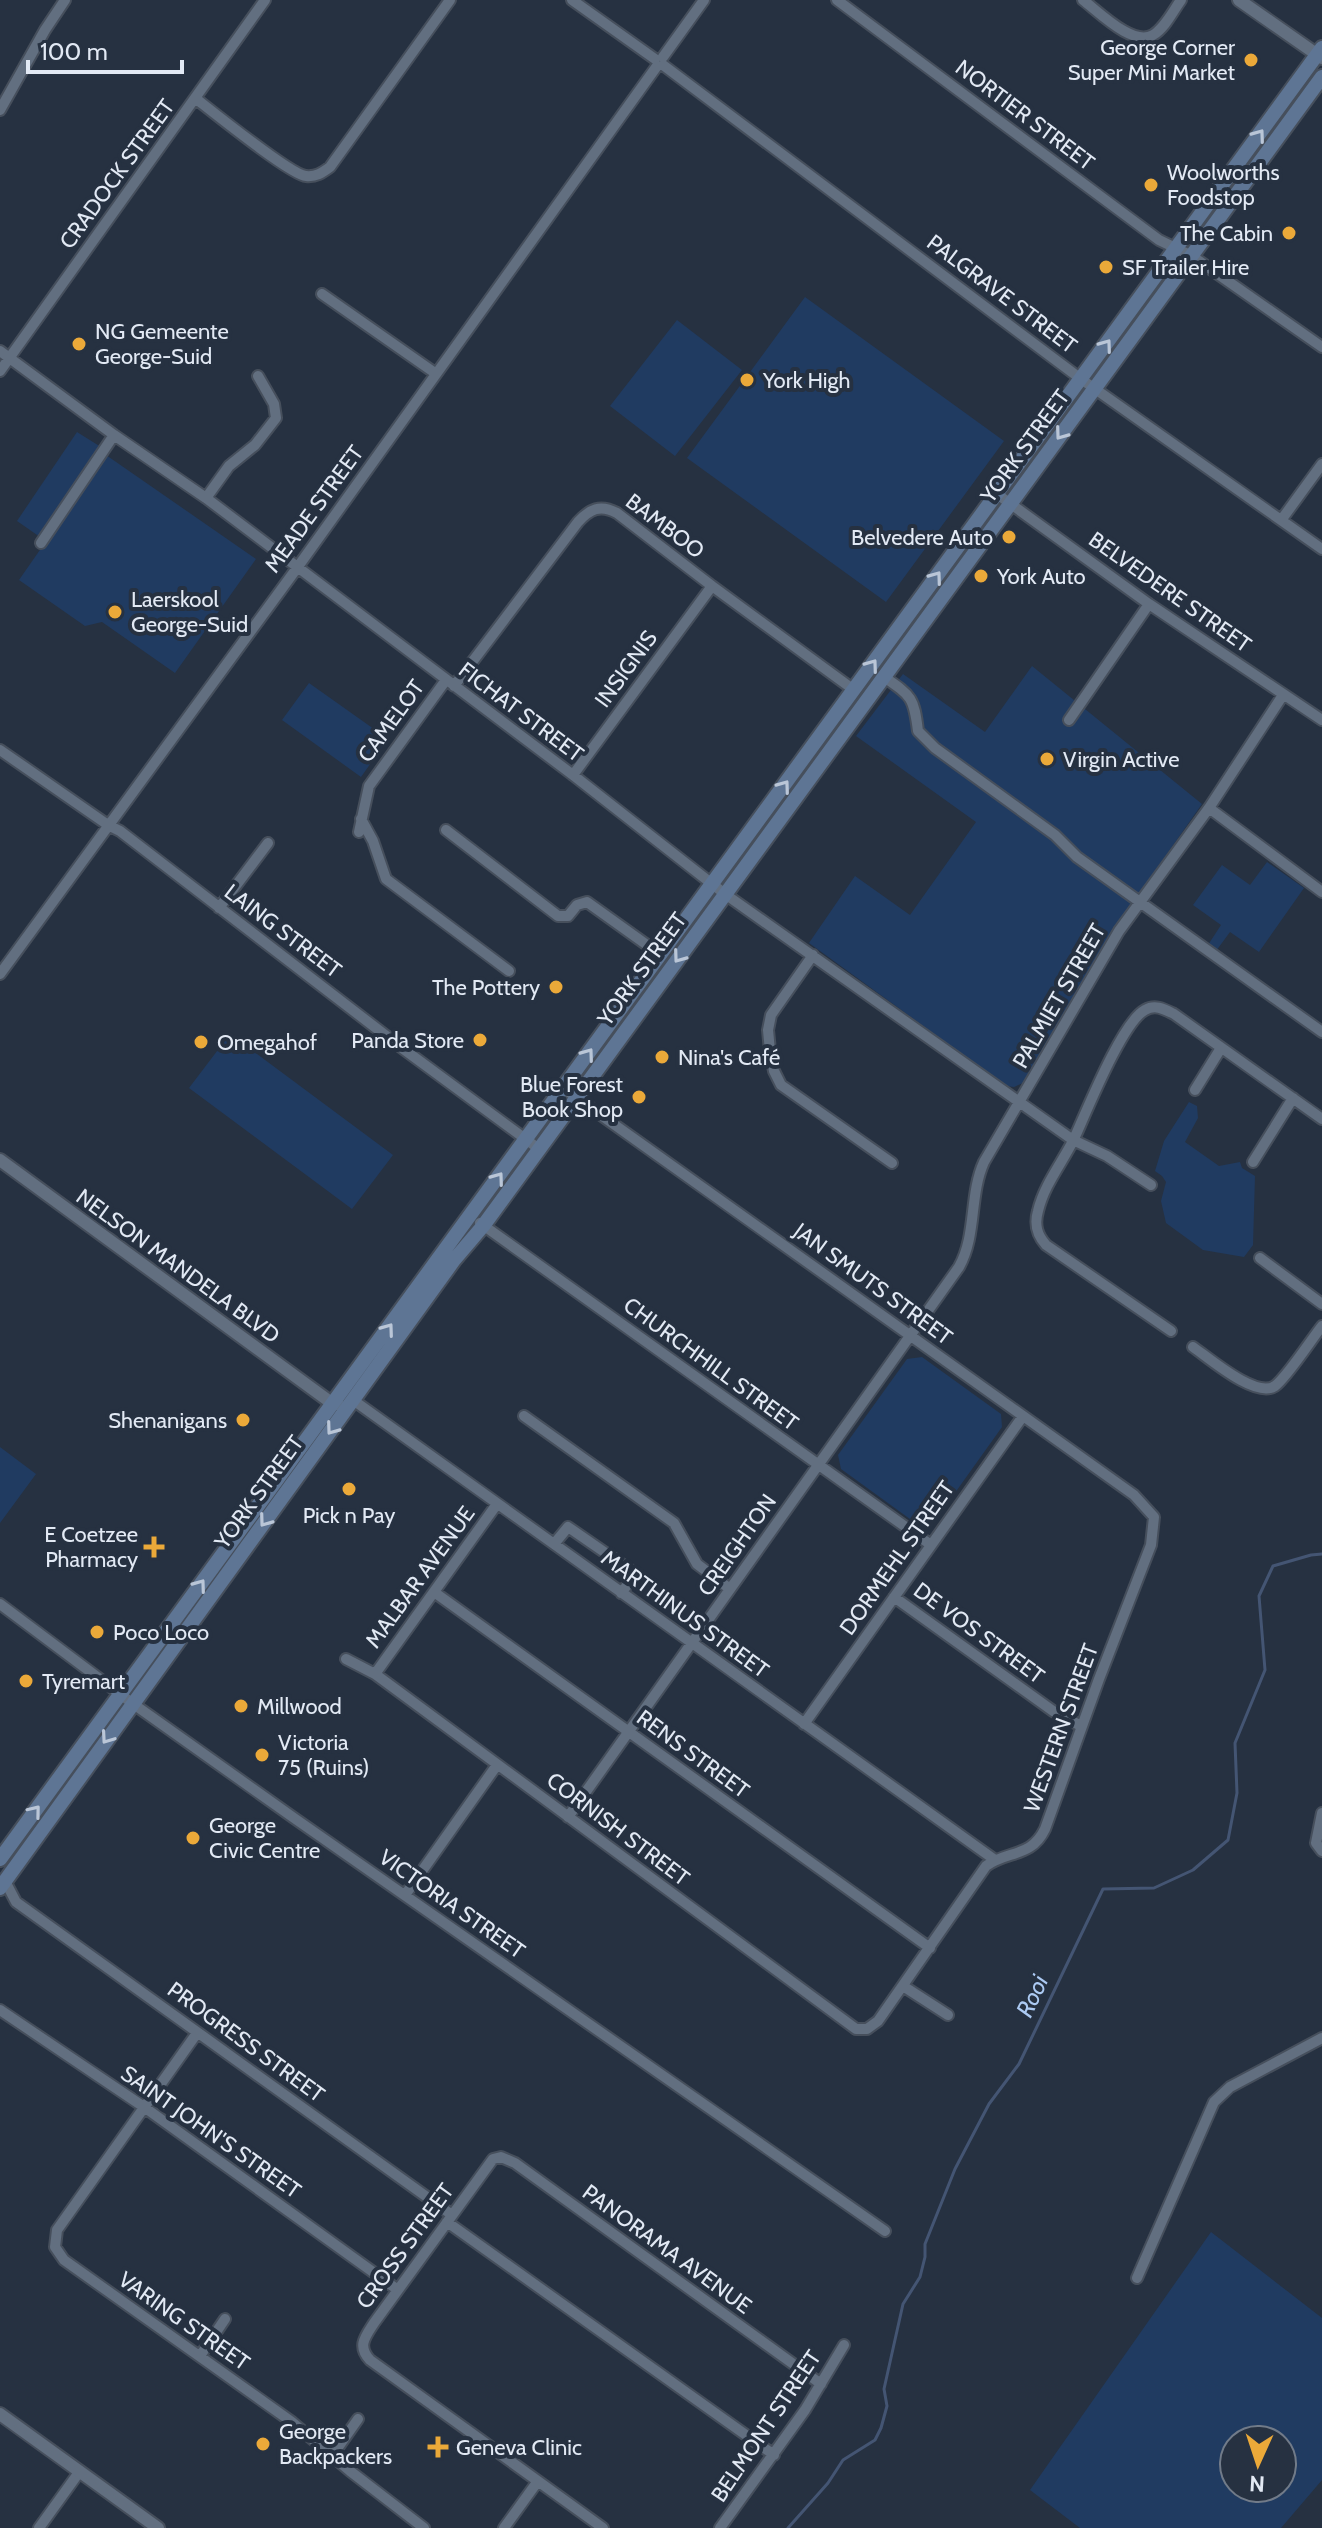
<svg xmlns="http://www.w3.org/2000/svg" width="1322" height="2528" font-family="Cabin,sans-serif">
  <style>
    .green { fill: #203b61; fill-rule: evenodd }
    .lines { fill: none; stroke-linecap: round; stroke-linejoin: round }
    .stream { stroke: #445573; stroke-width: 3 }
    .minor-casing { stroke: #464f5c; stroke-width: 14 }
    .tertiary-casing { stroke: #464f5c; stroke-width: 16 }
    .secondary-casing { stroke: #464f5c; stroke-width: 18 }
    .minor { stroke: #626f80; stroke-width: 10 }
    .tertiary { stroke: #626f80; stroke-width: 12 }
    .secondary { stroke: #5e7594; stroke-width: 14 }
    .oneway { stroke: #bac6d7 }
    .poi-dot { fill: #eba939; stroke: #263141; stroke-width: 3 }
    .labels { text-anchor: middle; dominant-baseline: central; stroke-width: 8; stroke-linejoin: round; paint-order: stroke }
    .poi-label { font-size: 22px; fill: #e2e9f4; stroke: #263141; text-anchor: start }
    .street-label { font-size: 22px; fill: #e2e9f4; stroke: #263141 }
    .water-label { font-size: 24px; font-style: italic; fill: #accaf3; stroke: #263141 }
  </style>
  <rect width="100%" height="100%" fill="#263141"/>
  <path class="green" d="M805 297 1004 441 886 602 687 458Z
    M677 320 742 370 675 456 610 406Z
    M77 432 101 447 40 537 17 521Z
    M106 455 256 559 175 673 102 622 85 626 19 580Z
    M1032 666 1202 804 1115 928 1023 1083 1014 1087 1006 1086 809 943 855 876 910 915 976 822 856 736 903 674 985 732Z
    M309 683 388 739 361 777 282 720Z
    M1267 862 1304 888 1259 952 1230 932 1216 951 1208 945 1221 925 1193 905 1222 865 1250 885Z
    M230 1034 393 1155 352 1209 189 1088Z
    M1189 1102 1197 1106 1198 1118 1185 1142 1219 1166 1240 1162 1242 1168 1255 1176 1253 1245 1244 1257 1203 1250 1166 1223 1161 1201 1166 1182 1162 1176 1155 1171 1164 1141Z
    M922 1357 1001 1414 1002 1427 932 1525 921 1527 841 1469 838 1455 907 1359Z
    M0 1447 36 1474 0 1523Z
    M1211 2232 1322 2318V2480L1281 2528H1080L1030 2490ZM1234 2440H1282V2488H1234Z"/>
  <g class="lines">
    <path class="stream" d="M788 2528 828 2483 843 2460 875 2440 881 2428 887 2406 884 2389 903 2304 920 2277 925 2257V2244L955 2169 989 2104 1019 2064 1103 1889 1154 1888 1193 1870 1228 1840 1237 1793 1235 1743 1265 1670 1259 1596 1273 1566 1311 1555 1322 1554"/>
    <defs>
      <path id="minor" d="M572 0 655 59
        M837 0 1159 240 1192 256 1322 347
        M1083 0C1099 12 1133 47 1153 35 1165 28 1173 11 1181 0
        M663 57 704 0
        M663 65 1081 379 1322 549
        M195 98C213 112 291 175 306 176 316 177 322 173 330 167L450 0
        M0 110 45 30 65 0
        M322 294 435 373
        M0 351 114 435 206 498 573 775 725 894 1073 1140 1107 1156 1151 1185
        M0 371 265 0
        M997 494 1149 604 1322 720
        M206 498 229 466 255 445 276 418 274 404 258 376
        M1282 519 1322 464
        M41 543 114 435
        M884 677C912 696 914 698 918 731L935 748 1055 835 1077 857 1322 1032
        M454 686 578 522C590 509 600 504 617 513L712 586 854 690
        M1069 720 1149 604
        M0 750 108 825 120 831 402 1048 539 1149
        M573 775 712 586
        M1209 808 1322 892
        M361 819 373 841 386 879 509 971
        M446 830 558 916H568L577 905 587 902 661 955
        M359 832 369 786 446 680
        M219 908 268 843
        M813 955 771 1015 768 1030 770 1051 774 1071 781 1085 892 1163
        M0 974 297 568 657 66
        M1195 1090 1221 1048
        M1253 1162 1293 1098
        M480 1223 931 1545
        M1260 1258 1322 1304
        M1171 1331 1046 1245C1037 1235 1034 1225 1038 1211 1044 1185 1062 1163 1074 1139 1086 1113 1122 1022 1145 1010 1155 1004 1164 1009 1174 1014L1322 1119
        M1193 1347C1209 1358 1256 1399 1275 1386 1287 1377 1311 1340 1322 1326
        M353 1400 995 1860
        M524 1416 674 1523 697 1564 730 1589
        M554 1544 568 1527 636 1574 621 1593
        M434 1592 930 1948
        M894 1597 1053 1711 1081 1726
        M0 1604 132 1703 294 1818 885 2231
        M346 1659 375 1674 856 2029H867L878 2021 986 1866C1008 1850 1031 1858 1045 1829L1099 1679 1151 1545 1154 1517 1134 1495 563 1088
        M375 1674 497 1504
        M804 1724 1023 1416
        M1322 1813 1316 1843 1322 1851
        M568 1817 959 1267C977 1235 969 1195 984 1162L1119 931 1209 808 1283 695
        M5 1881 16 1902 452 2215
        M405 1895 497 1765
        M903 1986 948 2015
        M0 2010 144 2107 398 2290
        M197 2033 57 2230 55 2247 64 2260 292 2422 350 2471 424 2528
        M447 2222 774 2455
        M1137 2278 1214 2102 1230 2087 1322 2038
        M200 2356 225 2319
        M332 2456 358 2419
        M39 2528 80 2471
        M504 2528 538 2481
        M603 2528 370 2360C357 2346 365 2337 374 2323L493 2159 501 2157 515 2163 821 2384
        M720 2528 805 2410 844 2345"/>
      <path id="tertiary" d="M1239 0 1322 58
        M0 1160 333 1404H338
        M0 2414 158 2528"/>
      <path id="secondary" d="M0 1859 1322 48
        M0 1888 454 1260 483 1226 1322 77"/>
    </defs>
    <use href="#minor" class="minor-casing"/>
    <use href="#tertiary" class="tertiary-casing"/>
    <use href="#secondary" class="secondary-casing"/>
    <use href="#minor" class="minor"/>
    <use href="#tertiary" class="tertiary"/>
    <use href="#secondary" class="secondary"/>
  </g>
  <defs><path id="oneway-chevron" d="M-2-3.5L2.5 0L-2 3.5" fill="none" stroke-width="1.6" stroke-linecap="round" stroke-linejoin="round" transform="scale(2)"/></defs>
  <g class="oneway">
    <use href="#oneway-chevron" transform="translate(1259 135) rotate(-54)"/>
    <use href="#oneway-chevron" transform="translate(1106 345) rotate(-54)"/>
    <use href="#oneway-chevron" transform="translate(1061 434) rotate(126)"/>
    <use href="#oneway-chevron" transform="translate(936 577) rotate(-54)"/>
    <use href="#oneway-chevron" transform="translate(872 665) rotate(-54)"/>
    <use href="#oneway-chevron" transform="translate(784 786) rotate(-54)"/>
    <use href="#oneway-chevron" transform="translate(679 957) rotate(126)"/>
    <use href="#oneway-chevron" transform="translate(588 1054) rotate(-54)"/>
    <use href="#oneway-chevron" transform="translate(498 1178) rotate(-54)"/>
    <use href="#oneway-chevron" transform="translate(388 1329) rotate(-54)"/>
    <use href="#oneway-chevron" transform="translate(332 1429) rotate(126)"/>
    <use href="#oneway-chevron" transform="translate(265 1521) rotate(126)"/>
    <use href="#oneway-chevron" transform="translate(200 1585) rotate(-54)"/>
    <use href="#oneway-chevron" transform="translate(107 1738) rotate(125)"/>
    <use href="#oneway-chevron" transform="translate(35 1811) rotate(-51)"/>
  </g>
  <g class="poi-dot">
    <circle cx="1251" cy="60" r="8"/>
    <circle cx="1151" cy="185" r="8"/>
    <circle cx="1289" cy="233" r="8"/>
    <circle cx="1106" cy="267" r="8"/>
    <circle cx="79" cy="344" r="8"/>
    <circle cx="747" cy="380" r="8"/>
    <circle cx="1009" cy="537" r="8"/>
    <circle cx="981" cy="576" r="8"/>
    <circle cx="115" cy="612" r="8"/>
    <circle cx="1047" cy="759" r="8"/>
    <circle cx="556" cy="987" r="8"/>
    <circle cx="480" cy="1040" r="8"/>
    <circle cx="201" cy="1042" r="8"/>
    <circle cx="662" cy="1057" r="8"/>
    <circle cx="639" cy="1097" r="8"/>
    <circle cx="243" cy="1420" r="8"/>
    <circle cx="349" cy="1489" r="8"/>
    <path d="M150 1535h8v8h8v8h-8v8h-8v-8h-8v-8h8z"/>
    <circle cx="97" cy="1632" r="8"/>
    <circle cx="26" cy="1681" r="8"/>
    <circle cx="241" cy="1706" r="8"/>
    <circle cx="262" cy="1755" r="8"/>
    <circle cx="193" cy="1838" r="8"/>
    <circle cx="263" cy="2444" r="8"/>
    <path d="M434 2435h8v8h8v8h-8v8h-8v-8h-8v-8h8z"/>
  </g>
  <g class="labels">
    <g class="poi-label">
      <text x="1235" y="47" text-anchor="end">George Corner<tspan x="1235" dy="25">Super Mini Market</tspan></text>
      <text x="1167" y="172">Woolworths<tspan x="1167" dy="25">Foodstop</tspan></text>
      <text x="1273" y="233" text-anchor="end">The Cabin</text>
      <text x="1122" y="267">SF Trailer Hire</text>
      <text x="95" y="331">NG Gemeente<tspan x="95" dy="25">George-Suid</tspan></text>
      <text x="763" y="380">York High</text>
      <text x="993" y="537" text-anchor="end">Belvedere Auto</text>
      <text x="997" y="576">York Auto</text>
      <text x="131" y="599">Laerskool<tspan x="131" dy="25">George-Suid</tspan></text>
      <text x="1063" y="759">Virgin Active</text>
      <text x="540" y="987" text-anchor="end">The Pottery</text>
      <text x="464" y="1040" text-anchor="end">Panda Store</text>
      <text x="217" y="1042">Omegahof</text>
      <text x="678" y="1057">Nina's Café</text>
      <text x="623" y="1084" text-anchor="end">Blue Forest<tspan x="623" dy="25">Book Shop</tspan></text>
      <text x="227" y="1420" text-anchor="end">Shenanigans</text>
      <text x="349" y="1515" text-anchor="middle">Pick n Pay</text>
      <text x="138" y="1534" text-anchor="end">E Coetzee<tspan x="138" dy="25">Pharmacy</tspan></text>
      <text x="113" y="1632">Poco Loco</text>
      <text x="42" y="1681">Tyremart</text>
      <text x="257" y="1706">Millwood</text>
      <text x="278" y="1742">Victoria<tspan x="278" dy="25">75 (Ruins)</tspan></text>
      <text x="209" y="1825">George<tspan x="209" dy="25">Civic Centre</tspan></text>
      <text x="279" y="2431">George<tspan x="279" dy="25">Backpackers</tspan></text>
      <text x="456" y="2447">Geneva Clinic</text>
    </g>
    <g class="street-label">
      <text transform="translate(1025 115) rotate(37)">NORTIER STREET</text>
      <text transform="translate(117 174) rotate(-54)">CRADOCK STREET</text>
      <text transform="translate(1002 294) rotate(37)">PALGRAVE STREET</text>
      <text transform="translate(1025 446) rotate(-54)">YORK STREET</text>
      <text transform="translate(314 509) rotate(-54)">MEADE STREET</text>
      <text transform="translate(665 526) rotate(37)">BAMBOO</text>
      <text transform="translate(1170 592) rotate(35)">BELVEDERE STREET</text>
      <text transform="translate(626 669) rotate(-54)">INSIGNIS</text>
      <text transform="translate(521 712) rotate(37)">FICHAT STREET</text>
      <text transform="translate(391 721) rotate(-54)">CAMELOT</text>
      <text transform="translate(283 931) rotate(37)">LAING STREET</text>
      <text transform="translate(642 969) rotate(-54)">YORK STREET</text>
      <text transform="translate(1059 996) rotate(-60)">PALMIET STREET</text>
      <text transform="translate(178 1266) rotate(36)">NELSON MANDELA BLVD</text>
      <text transform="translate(873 1284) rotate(36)">JAN SMUTS STREET</text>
      <text transform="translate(711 1364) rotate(36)">CHURCHHILL STREET</text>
      <text transform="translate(259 1492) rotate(-54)">YORK STREET</text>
      <text transform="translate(737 1545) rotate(-55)">CREIGHTON</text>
      <text transform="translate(897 1558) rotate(-55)">DORMEHL STREET</text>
      <text transform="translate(420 1577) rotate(-54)">MALBAR AVENUE</text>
      <text transform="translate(685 1614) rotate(36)">MARTHINUS STREET</text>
      <text transform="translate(979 1633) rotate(36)">DE VOS STREET</text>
      <text transform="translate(1061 1728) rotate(-70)">WESTERN STREET</text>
      <text transform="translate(693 1754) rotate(36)">RENS STREET</text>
      <text transform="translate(618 1829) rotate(37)">CORNISH STREET</text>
      <text transform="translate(452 1904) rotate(35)">VICTORIA STREET</text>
      <text transform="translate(246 2042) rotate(36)">PROGRESS STREET</text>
      <text transform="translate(211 2132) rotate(35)">SAINT JOHN'S STREET</text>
      <text transform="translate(405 2246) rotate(-54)">CROSS STREET</text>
      <text transform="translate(667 2249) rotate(36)">PANORAMA AVENUE</text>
      <text transform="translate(184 2321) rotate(35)">VARING STREET</text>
      <text transform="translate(766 2426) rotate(-56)">BELMONT STREET</text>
    </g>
    <g class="water-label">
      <text transform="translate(1032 1996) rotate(-65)">Rooi</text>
    </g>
  </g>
  <g transform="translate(1258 2464) rotate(183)"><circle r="38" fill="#263141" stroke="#717b89" stroke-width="2"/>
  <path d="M0-6L14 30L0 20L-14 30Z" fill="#eba939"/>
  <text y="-12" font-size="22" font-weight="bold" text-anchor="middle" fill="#e2e9f4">N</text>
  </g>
  <path d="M28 60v12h154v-12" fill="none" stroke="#e2e9f4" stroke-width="4"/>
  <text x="40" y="60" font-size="24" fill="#e2e9f4" stroke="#263141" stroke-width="6" paint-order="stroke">100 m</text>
</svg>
